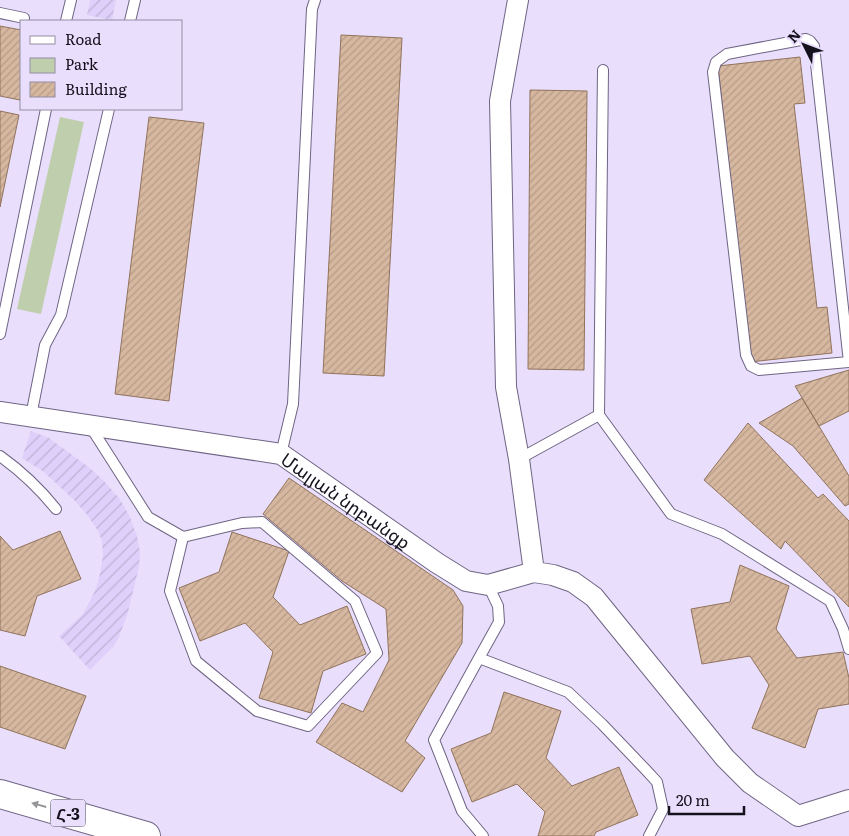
<svg xmlns="http://www.w3.org/2000/svg" width="849" height="836" font-family="Literata,'Noto Sans Armenian',serif">
  <style>
    .industrial { fill: url(#industrial-furrows) }
    .green { fill: #bfcfae }
    .building { fill: url(#building-hatch); stroke: #90735c }
    .lines { fill: none; stroke-linecap: round; stroke-linejoin: round }
    .lane-casing { stroke: #6f6483; stroke-width: 12 }
    .street-casing { stroke: #6f6483; stroke-width: 22 }
    .primary-casing { stroke: #6f6483; stroke-width: 30 }
    .lane { stroke: #fff; stroke-width: 10 }
    .street { stroke: #fff; stroke-width: 20 }
    .primary { stroke: #fff; stroke-width: 28 }
    .oneway { fill: #969499 }
    .labels { text-anchor: middle; dominant-baseline: central; stroke-width: 5; stroke-linejoin: round; paint-order: stroke }
    .shield { fill: #e9dffc; stroke: #554f60; stroke-width: 1 }
    .shield-label { font-size: 16px; font-weight: bold; fill: #15111d }
    .street-label { font-size: 18px; fill: #15111d; stroke: #e9dffc }
  </style>
  <defs>
    <pattern id="industrial-furrows" width="10" height="10" patternUnits="userSpaceOnUse" patternTransform="scale(1.25)"><rect width="10" height="10" fill="#ded0fa"/><path d="M-1 1l2-2M0 10L10 0M9 11l2-2" fill="none" stroke="#beb2d6"/></pattern>
    <pattern id="building-hatch" width="6" height="6" patternUnits="userSpaceOnUse" patternTransform="scale(1.25)"><rect width="6" height="6" fill="#d6b79f"/><path d="M-1 1l2-2M0 6l6-6M5 7l2-2" fill="none" stroke="#b79c88"/></pattern>
  </defs>
  <rect width="100%" height="100%" fill="#e9dffc"/>
  <path class="industrial" d="M90 0H116L112 20 87 15Z
    M31 431 49 438 90 468 104 481 119 498 129 515 137 536 140 552 139 567 127 616 118 639 114 646 90 670 59 636 83 614 95 591 100 574 103 555 102 541 98 531 88 516 75 501 44 472 22 458Z"/>
  <path class="green" d="M60 117 84 122 41 314 17 309Z"/>
  <path class="building" d="M0 26 21 30V93L20 100 0 96Z
    M341 35 402 38 384 376 323 373Z
    M800 57 805 103 794 104 817 308 827 307 832 353 750 362 718 66Z
    M530 90 587 91 584 370 528 369Z
    M0 111 19 115 0 207Z
    M149 117 204 123 169 401 115 394Z
    M849 370V411L819 426 795 386Z
    M802 398 849 476V504L845 506 793 446 759 423Z
    M748 423 818 498 823 494 849 521V607L785 541 781 549 704 480Z
    M289 478 453 590 463 606 462 643 405 741 425 758 402 792 316 742 342 703 363 712 389 660 386 609 342 581 263 514Z
    M60 531 81 579 37 596 25 636 0 630V536L13 550Z
    M232 532 289 551 273 597 300 625 347 606 366 654 323 671 311 713 259 698 273 652 245 623 200 641 179 588 219 572Z
    M740 565 789 586 776 629 797 658 843 652 849 678V704L818 709 805 748 752 728 769 685 750 656 702 664 691 609 730 602Z
    M0 666 86 696 65 749 0 727Z
    M504 692 561 711 546 758 572 786 619 767 638 815 596 832 594 836H538L545 812 517 784 472 802 451 749 491 733Z"/>
  <g class="lines">
    <defs>
      <path id="lane" d="M0 13 24 18
        M66 21 71 0
        M130 21 135 0
        M806 39 810 41 814 46 849 362 759 370 751 366 746 355 713 72 716 62 727 54Z
        M603 70 599 415 671 514 722 534 830 601 843 629 849 649
        M0 334 46 109
        M31 416 45 345 61 315 109 109
        M90 426 148 517 183 537 242 523 262 522 355 601 377 653 308 726 257 711 196 661 170 591 183 537
        M281 454 293 404 312 9 315 0
        M0 456C21 471 40 489 56 509
        M519 459 599 415
        M488 585 498 606 499 622 479 658 568 692 602 724 646 770 657 782 663 809 649 836
        M479 658 434 740 462 811 483 836"/>
      <g id="street">
        <path d="M518 0 500 101 506 387 519 459 534 572"/>
        <path id="s1" d="M0 412 281 454 437 563 466 581 488 585 534 572 553 575 573 582 594 597 725 758 750 783 798 816 849 800"/>
      </g>
      <path id="primary" d="M0 794 146 836"/>
    </defs>
    <use href="#lane" class="lane-casing"/>
    <use href="#street" class="street-casing"/>
    <use href="#primary" class="primary-casing"/>
    <use href="#lane" class="lane"/>
    <use href="#street" class="street"/>
    <use href="#primary" class="primary"/>
  </g>
  <defs><path id="oneway-solid" d="M-6-.8H1V-3.2L6.5 0L1 3.2V.8H-6Z" transform="scale(1.25)"/></defs>
  <use class="oneway" href="#oneway-solid" transform="translate(39 805) rotate(-164)"/>
  <g class="labels">
    <rect class="shield" x="50.5" y="799.5" width="35" height="27" rx="4"/>
    <g class="shield-label">
      <text x="68" y="813">Հ-3</text>
    </g>
    <g class="street-label">
      <text stroke="none"><textPath href="#s1" startOffset="364">Մալյան նրբանցք</textPath></text>
    </g>
  </g>
  <rect x="20" y="20" width="162" height="90" fill="#e9dffc" stroke="#948da3"/>
  <rect x="30" y="36" width="25" height="8" fill="#ffffff" stroke="#948da3"/>
  <text x="65" y="45" font-size="15" fill="#15111d">Road</text>
  <rect x="30" y="58" width="25" height="15" fill="#bfcfae" stroke="#948da3"/>
  <text x="65" y="70" font-size="15" fill="#15111d">Park</text>
  <rect x="30" y="82" width="25" height="15" fill="url(#building-hatch)" stroke="#948da3"/>
  <text x="65" y="95" font-size="15" fill="#15111d">Building</text>
  <g transform="translate(804 45) rotate(312)" stroke="#e9dffc" stroke-width="4" paint-order="stroke">
  <path d="M0-4L9 19L0 12L-9 19Z" fill="#15111d"/>
  <text y="-8" font-size="14" font-weight="bold" text-anchor="middle" fill="#15111d">N</text>
  </g>
  <path d="M669 806v8h75v-8" fill="none" stroke="#15111d" stroke-width="2.5"/>
  <text x="676" y="806" font-size="15" fill="#15111d" stroke="#e9dffc" stroke-width="4" paint-order="stroke">20 m</text>
</svg>
